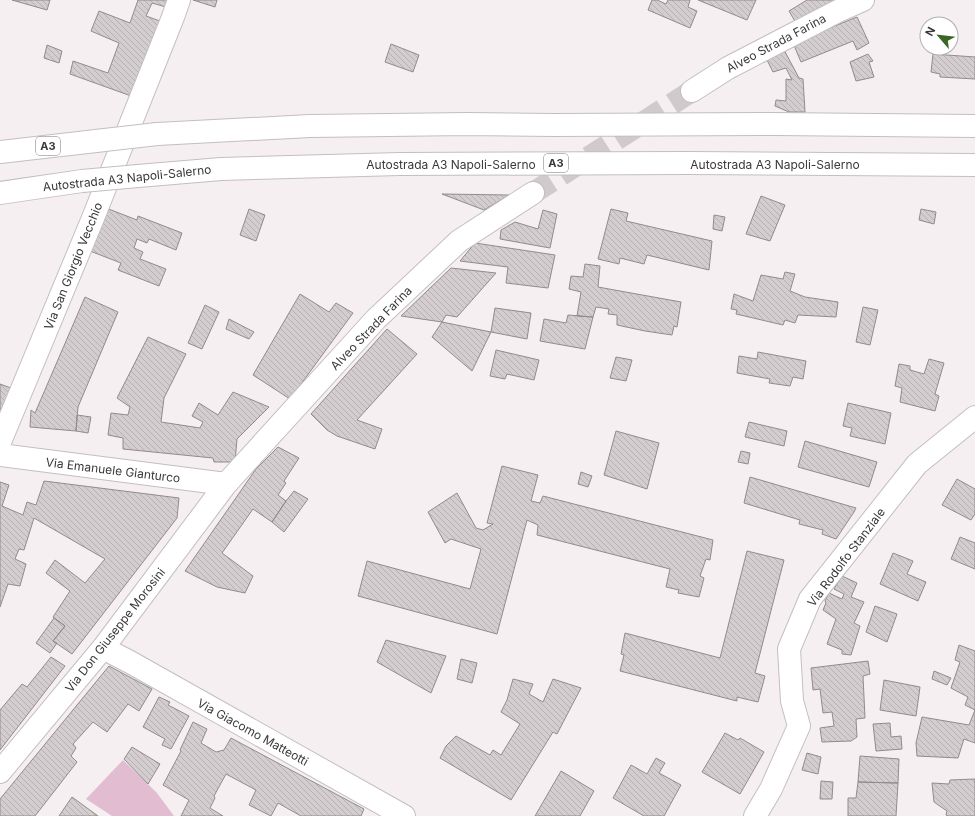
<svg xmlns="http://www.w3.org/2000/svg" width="975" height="816" font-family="Inter,sans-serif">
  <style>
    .green { fill: #e2bdd1 }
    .building { fill: url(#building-back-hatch); stroke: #918b8e }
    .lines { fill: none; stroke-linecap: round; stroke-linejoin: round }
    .minor-tunnel { stroke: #d0cacd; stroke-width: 22; stroke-dasharray: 22 11; stroke-linecap: butt }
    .minor-casing { stroke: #c4bec1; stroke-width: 24 }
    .highway-casing { stroke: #c4bec1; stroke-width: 24 }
    .minor { stroke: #fff; stroke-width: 22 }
    .highway { stroke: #fff; stroke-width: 22 }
    .highway-bridge-casing { stroke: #c4bec1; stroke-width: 24; stroke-linecap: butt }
    .highway-bridge { stroke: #fff; stroke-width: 22 }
    .labels { text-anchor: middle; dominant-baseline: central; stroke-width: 3; stroke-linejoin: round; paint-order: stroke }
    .shield { fill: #fff; stroke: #757474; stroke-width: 1 }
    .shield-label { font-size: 11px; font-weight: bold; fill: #3a3839 }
    .street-label { font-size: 12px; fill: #3a3839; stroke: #fff }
  </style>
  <defs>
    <pattern id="building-back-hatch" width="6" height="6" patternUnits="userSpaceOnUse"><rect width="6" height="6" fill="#d3cdd0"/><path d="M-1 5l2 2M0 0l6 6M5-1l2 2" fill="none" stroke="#b6b1b3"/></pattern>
  </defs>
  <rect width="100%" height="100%" fill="#f5eff2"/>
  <path class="green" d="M123 760 157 793 174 816H112L86 799Z"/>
  <path class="building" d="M12 0H50L47 10Z
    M138 0H169L166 7 152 3 146 16 160 21 134 97 70 74 73 61 108 73 119 43 91 31 99 11 130 23Z
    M193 0H217L215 7Z
    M652 0H657L666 4 668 0H690L688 7 697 11 690 28 648 10Z
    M698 0H756L747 20Z
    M807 0H835L837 3 796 23 789 11Z
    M857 17 869 43 857 50 853 41 801 62 793 43Z
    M391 44 419 55 413 72 385 62Z
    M47 45 62 51 59 63 44 58Z
    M783 48 799 78 803 79 805 112H789L775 106 776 100 786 101V79L792 80 786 68 773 72 765 56Z
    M868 54 873 61 869 62 874 77 856 81 850 62Z
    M933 54 975 57V79L940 77V74L931 72Z
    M442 194 509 195 484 210Z
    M761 196 785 205 770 241 746 234Z
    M106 208 137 220 138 216 182 233 176 250 149 239 147 243 137 239 134 248 143 252 140 259 166 269 159 286 118 270 121 263 90 251Z
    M249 209 265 215 256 241 240 235Z
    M611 209 628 213 626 221 712 241 709 270 647 255 644 264 620 258 619 264 598 259Z
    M921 209 936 212 934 224 919 220Z
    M543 210 557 214 550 248 500 239 501 230 515 222 538 229Z
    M714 215 725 217 722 231 713 229Z
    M475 243 555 255 548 288 506 283 508 267 460 261Z
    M585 264 600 266 598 287 681 302 677 327 674 326 672 335 645 331 617 325V315L608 314 609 309 596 307 593 317 577 316 581 292 569 289 571 276 583 277Z
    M451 268 496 273 457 317 446 315 442 322 401 316Z
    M785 272 795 274 790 291 805 297 838 302 836 317 798 315 795 323 785 320 783 325 736 314 737 310 731 309 734 294 753 301 761 275 783 279Z
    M300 294 329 312 336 303 353 313 290 399 253 375Z
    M85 297 118 312 78 407 76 431 30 427 31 410 35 413Z
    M205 305 219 312 202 349 188 343Z
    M863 307 878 310 870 345 856 342Z
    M495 308 531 313 527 339 491 332Z
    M568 315 593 317 585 349 540 341 544 319 566 323Z
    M229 319 254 332 249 339 226 329Z
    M442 322 491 332 472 371 432 337Z
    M387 329 417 354 357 420 382 429 375 449 337 436 327 430 311 414Z
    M148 337 186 354 164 398 161 422 200 428 203 422 192 416 199 403 218 415 233 392 269 407 237 439 235 462H214L213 458 123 449V438L108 435 111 413 128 415 130 407 117 398Z
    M496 350 539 360 534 380 507 374 505 379 490 376Z
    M758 352 806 361 803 379 793 377 790 386 769 383 770 379 737 373 739 356 757 359Z
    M616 357 632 360 626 381 610 378Z
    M929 359 944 363 935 394 939 396 935 411 900 402 902 388 895 386 899 364 910 366V370L924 374Z
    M0 384 11 388 0 416Z
    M848 403 891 413 885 444 850 436 852 428 843 426Z
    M77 415 91 417 88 433 76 431Z
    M749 422 787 431 784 446 745 437Z
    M616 431 659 443 647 489 604 475Z
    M805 441 877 462 869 487 798 467Z
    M278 447 299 458 284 481 286 483 278 495 286 501 272 522 253 509 222 553 253 576 245 593 217 587 185 571 256 469Z
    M741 451 750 453 748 464 738 462Z
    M502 466 538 475 531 501 540 503 543 496 713 540 710 560 706 559 700 576 704 578 699 597 678 593 679 590 666 587 670 569 537 535 538 525 527 520 497 634 358 596 367 561 470 589 481 549 451 539 445 543 428 512 457 493 476 528 483 530 493 524 487 523Z
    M581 472 592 476 588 487 578 484Z
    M750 477 856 508 854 512 836 539 822 534 823 530 799 524 800 520 744 503Z
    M957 479 975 489V514L971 520 942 505Z
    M44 481 179 498 177 518 72 654 53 641 65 626 53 617 70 591 46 573 55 560 85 583 105 559 34 518 24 550 19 549 15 559 26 564 20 586 8 584 0 607V482L9 485 2 506 23 515 27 502 36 505Z
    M294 491 308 499 284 532 272 522 286 501Z
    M960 537 975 543V569L951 559Z
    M747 551 784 560 755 673 765 676 758 702 737 697V701L620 671 624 655 621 654 625 633 720 658Z
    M893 553 913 561 907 574 926 582 918 601 880 584Z
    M842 576 857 583 851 597 864 602 854 623 860 626 851 655 842 654V650L827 644 836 619 823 610 826 603 825 601 829 593 842 599 844 594 834 589Z
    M875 606 897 614 887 642 866 632Z
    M54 618 65 626 53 641 57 643 50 653 36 643Z
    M386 640 446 656 431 693 377 662Z
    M959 645 975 651V710L965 705 968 697 951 688 960 662 955 660Z
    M51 657 65 666 0 750V710L22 684 27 687Z
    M461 659 477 663 472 683 457 679Z
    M868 661 870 674 863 676 865 718 856 719 857 737 851 741 822 742 820 728 834 726 832 712 823 713 820 689 813 690 811 668Z
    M109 666 152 689 139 711 128 704 107 732 93 722 73 744 76 748 71 756 77 762 35 816H0V799Z
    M934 671 951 678 947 685 932 679Z
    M513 679 533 684 529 694 543 702 553 679 581 688 557 734 553 732 511 800 440 758 446 746 456 736 490 755 493 750 501 755 520 724 501 712 507 700Z
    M884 680 920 687 916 716 880 710Z
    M159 697 170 702 168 705 189 716 171 749 162 745 165 739 143 727Z
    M975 710V743L964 739 958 758 917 756 916 743 922 717 969 725Z
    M193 722 207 729 201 743 216 752 224 750 231 738 364 809 361 816H301L278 803 271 816 249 805 256 790 226 774 214 796 215 798 210 808 223 816H181L189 800 163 785 181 751 180 750Z
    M890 723 891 737 901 736 902 749 876 751 873 724Z
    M725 733 738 740 740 738 764 752 740 794 702 772Z
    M132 747 160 764 148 784 124 759Z
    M807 753 821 757 818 774 802 770Z
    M860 756 899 759 898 783 858 782Z
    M656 758 665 763 659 773 681 785 664 816H644L613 798 631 765 647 774Z
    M561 771 594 791 580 816H535Z
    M975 779V816H948L946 815 947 811 934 802 932 783 949 784 950 780Z
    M821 781 833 782 832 799H820Z
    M858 782 898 783 896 816H848V798H856Z
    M72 797 98 816H59Z"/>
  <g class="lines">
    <path class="minor-tunnel" d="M533 193 692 91"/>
    <defs>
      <path id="minor" d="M692 91 728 68 838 11 863 0
        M0 442 93 218 173 17 179 0
        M0 455 226 484
        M103 648 130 662 404 816
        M0 772 103 648 226 484 376 319 459 241 533 193
        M755 816 771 789 799 726 792 701 789 649 810 599 917 464 975 417"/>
      <path id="highway" d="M157 134 310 126 467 124 554 125 775 124 975 126
        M0 152 96 141
        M138 176 221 169 400 164 688 163 975 165
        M0 193 82 181"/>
    </defs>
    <use href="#minor" class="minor-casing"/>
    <use href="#highway" class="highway-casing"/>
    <use href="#minor" class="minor"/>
    <use href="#highway" class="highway"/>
    <defs>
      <path id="highway-bridge" d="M96 141 157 134
        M82 181 138 176"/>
    </defs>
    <use href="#highway-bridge" class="highway-bridge-casing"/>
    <use href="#highway-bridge" class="highway-bridge"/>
  </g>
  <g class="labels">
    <g class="shield">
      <rect x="36" y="137" width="24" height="18" rx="3"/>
      <rect x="544" y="154" width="24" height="18" rx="3"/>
    </g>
    <g class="shield-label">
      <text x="48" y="146">A3</text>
      <text x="556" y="163">A3</text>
    </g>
    <g class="street-label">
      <text transform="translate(776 43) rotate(-28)">Alveo Strada Farina</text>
      <text x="451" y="164">Autostrada A3 Napoli-Salerno</text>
      <text x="775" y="164">Autostrada A3 Napoli-Salerno</text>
      <text transform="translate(127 178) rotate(-6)">Autostrada A3 Napoli-Salerno</text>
      <text transform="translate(73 266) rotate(-68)">Via San Giorgio Vecchio</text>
      <text transform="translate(371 328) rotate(-46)">Alveo Strada Farina</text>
      <text transform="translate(113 470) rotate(7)">Via Emanuele Gianturco</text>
      <text transform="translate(846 557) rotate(-53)">Via Rodolfo Stanziale</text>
      <text transform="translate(115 630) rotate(-52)">Via Don Giuseppe Morosini</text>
      <text transform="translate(253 732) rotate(29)">Via Giacomo Matteotti</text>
    </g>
  </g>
  <g transform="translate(939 36) rotate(298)"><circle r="19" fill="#ffffff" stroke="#b0afb0"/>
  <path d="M0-3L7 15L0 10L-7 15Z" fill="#3a6726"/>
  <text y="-6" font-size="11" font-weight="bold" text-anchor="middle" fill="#3a3839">N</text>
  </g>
</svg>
